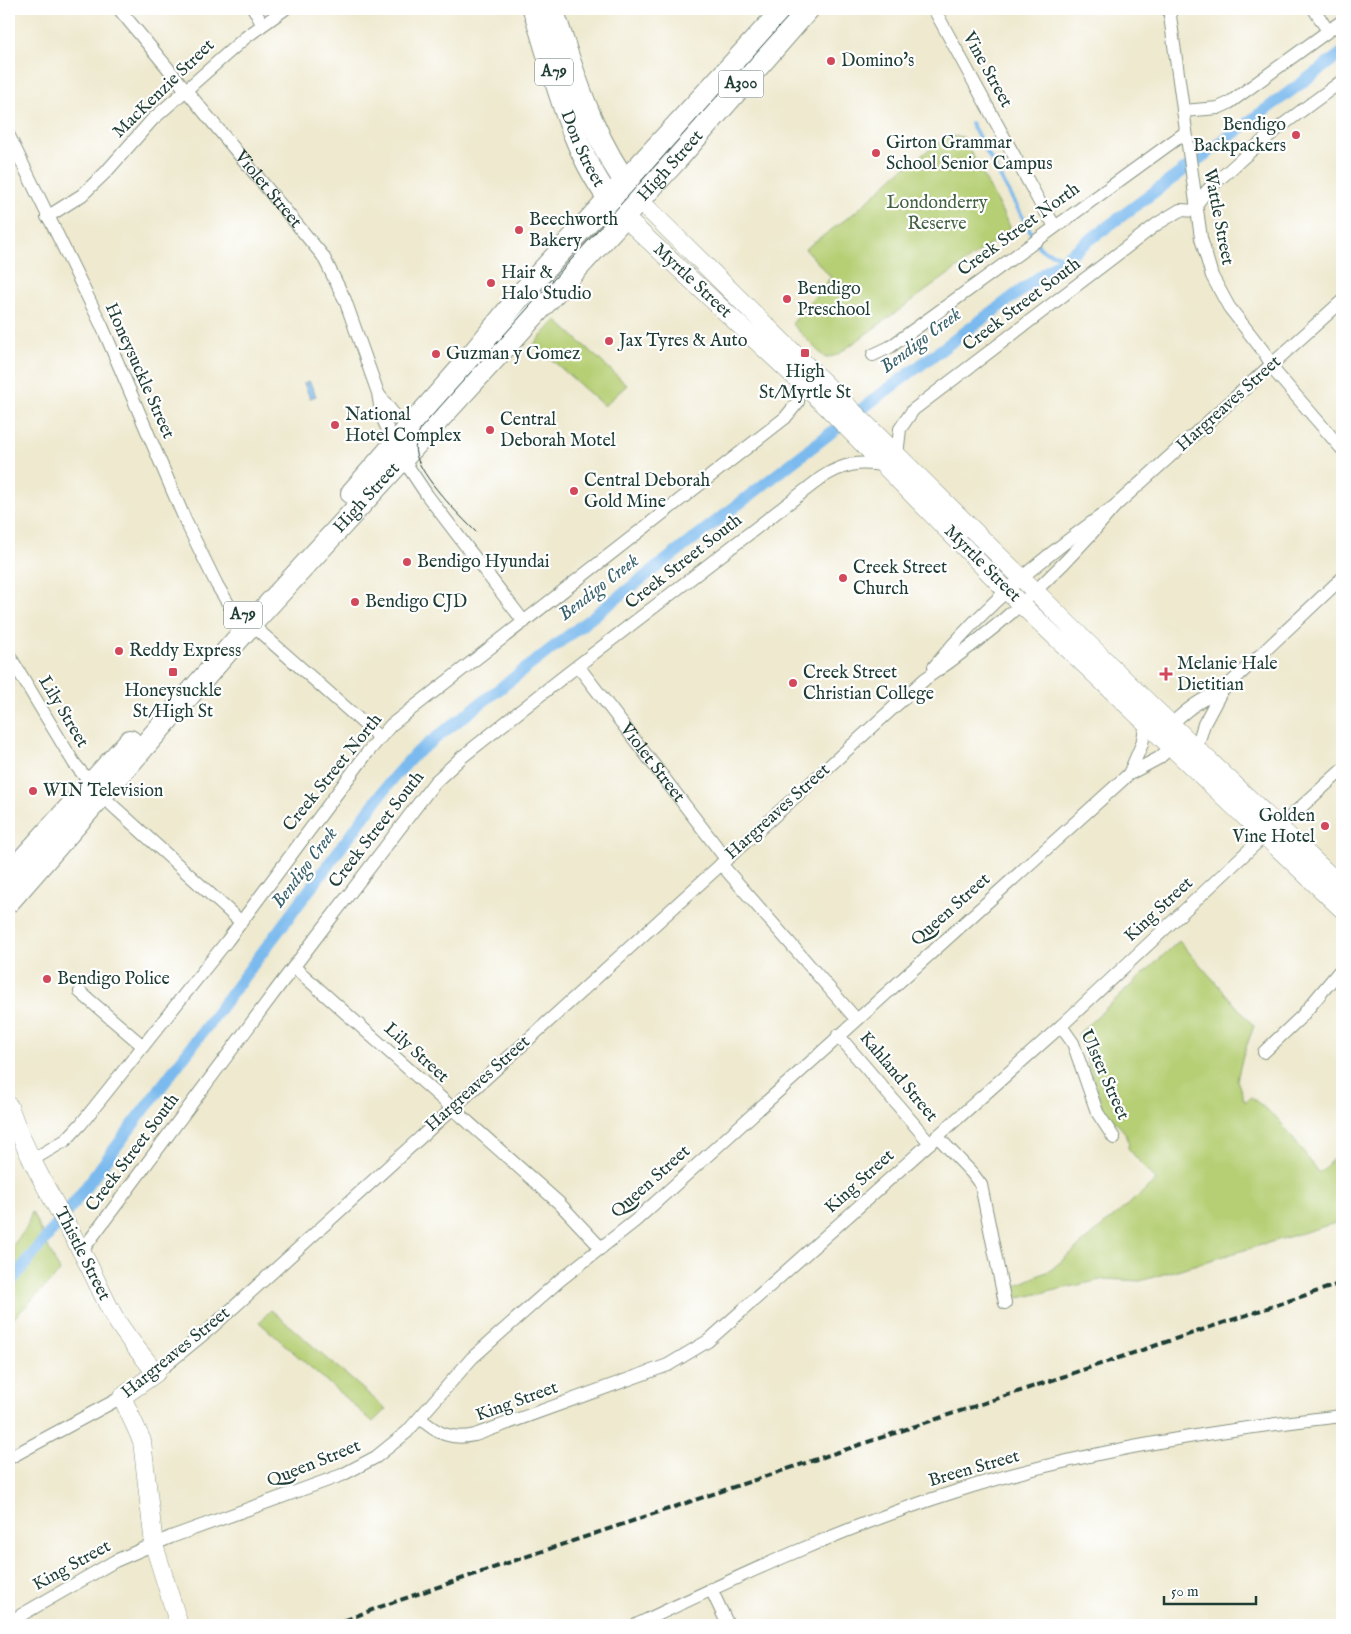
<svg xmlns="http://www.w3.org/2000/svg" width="1351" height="1634" font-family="'IM FELL English',serif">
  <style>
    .green { fill: #b6cf74; stroke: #6a8654 }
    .water { fill: #7abaee; stroke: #4c7c91 }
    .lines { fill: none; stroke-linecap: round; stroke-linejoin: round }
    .stream { stroke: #7abaee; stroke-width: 4 }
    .canal { stroke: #7abaee; stroke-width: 12 }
    .street-casing { stroke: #869382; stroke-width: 14 }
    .secondary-casing { stroke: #869382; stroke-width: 19 }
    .highway-casing { stroke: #869382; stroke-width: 24 }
    .street { stroke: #fff; stroke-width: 12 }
    .secondary { stroke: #fff; stroke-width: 18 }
    .highway { stroke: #fff; stroke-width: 22 }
    .tram { stroke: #1f3d34; stroke-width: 1 }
    .rail { stroke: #1f3d34; stroke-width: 4; stroke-dasharray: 8 4; stroke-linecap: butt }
    .poi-dot { fill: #d1495b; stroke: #fff; stroke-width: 2 }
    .labels { text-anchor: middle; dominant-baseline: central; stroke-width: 4.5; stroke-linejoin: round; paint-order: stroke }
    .shield { fill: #fff; stroke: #627771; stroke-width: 1 }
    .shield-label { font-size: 16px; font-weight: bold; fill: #1f3d34 }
    .poi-label { font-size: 18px; fill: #1f3d34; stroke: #fff; text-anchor: start }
    .street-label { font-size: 18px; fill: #1f3d34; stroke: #fff }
    .park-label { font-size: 18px; fill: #456244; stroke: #fff }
    .water-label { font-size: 19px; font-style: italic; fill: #3a626c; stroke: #fff }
  </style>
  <rect width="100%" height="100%" fill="#fff"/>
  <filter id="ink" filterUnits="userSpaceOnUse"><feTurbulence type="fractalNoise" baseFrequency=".02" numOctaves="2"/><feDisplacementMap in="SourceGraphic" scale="10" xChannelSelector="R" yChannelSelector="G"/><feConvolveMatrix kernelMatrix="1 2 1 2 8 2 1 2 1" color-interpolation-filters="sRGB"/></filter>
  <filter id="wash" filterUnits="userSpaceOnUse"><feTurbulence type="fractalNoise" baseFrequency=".0096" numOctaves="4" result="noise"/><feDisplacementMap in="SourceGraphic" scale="20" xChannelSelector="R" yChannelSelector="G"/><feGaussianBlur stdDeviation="1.12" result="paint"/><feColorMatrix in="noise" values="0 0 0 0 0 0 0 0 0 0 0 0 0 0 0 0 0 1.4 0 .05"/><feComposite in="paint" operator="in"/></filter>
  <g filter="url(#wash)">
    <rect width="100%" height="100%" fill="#eee9cf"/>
    <path class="green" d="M948 136 963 137 1011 229 837 355 825 358 792 324 831 277 805 249 853 214 900 171Z
      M556 320 627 385 604 406 534 344Z
      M1179 941 1254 1026 1243 1055 1237 1080 1245 1102 1251 1097 1278 1119 1319 1173 1342 1150V1221L1140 1281 1105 1279 1019 1298 1010 1288 1051 1270 1156 1181 1128 1148C1132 1130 1111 1123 1103 1109L1078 1034Z
      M32 1212 60 1272 9 1323V1250L26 1229Z
      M271 1310 386 1409 373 1422 259 1322Z"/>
    <path class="water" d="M309 381 316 396 310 398 304 383Z"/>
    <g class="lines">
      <path class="stream" d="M971 123 1039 247 1044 251 1066 258"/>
      <path class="canal" d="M9 1284 74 1203 394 777 415 754 872 401 1342 53"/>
    </g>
  </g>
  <g filter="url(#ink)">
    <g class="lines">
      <defs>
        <g id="street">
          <path id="s1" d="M119 9 323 256 345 300 378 393 382 417 395 445"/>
          <path d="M254 9 262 24"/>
          <path d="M934 9 1040 203 1055 226"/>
          <path d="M1169 9 1201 238 1212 276 1229 307 1264 352 1277 374 1342 449"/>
          <path d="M1314 9 1328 31"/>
          <path d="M1183 111 1218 108 1229 103 1342 21"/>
          <path d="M9 136 102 326 186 522 217 585 229 605 241 617"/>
          <path d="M1196 205C1208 187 1218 181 1233 167 1267 135 1305 108 1342 81"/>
          <path d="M47 217 82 195 106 172 152 120 246 37 285 9"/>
          <path d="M873 355 890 347 1186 132"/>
          <path d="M379 395 392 412 409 428"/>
          <path d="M897 455 900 429 913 410 1157 224 1180 210 1197 211"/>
          <path d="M403 459 427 495 524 622"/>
          <path d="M251 624 379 737"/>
          <path d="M9 655 74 763 91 784"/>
          <path id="s2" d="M578 666 726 859"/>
          <path d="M934 667C986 603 1048 553 1115 506L1342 301"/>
          <path d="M1166 730C1181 714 1200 698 1221 692"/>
          <path d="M1197 747 1204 724 1221 692 1342 578"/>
          <path d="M1129 774 1142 744 1146 723"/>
          <path d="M102 796 240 921"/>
          <path d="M1279 827 1342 770"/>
          <path d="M721 864 856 1019"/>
          <path d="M294 967 559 1203 601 1248"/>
          <path d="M80 992 143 1046"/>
          <path d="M1061 1026 1073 1043 1097 1112 1114 1138"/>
          <path d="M838 1035 930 1143"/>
          <path d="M1264 1052 1301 1017 1342 968"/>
          <path d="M937 1136 972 1173 981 1185 1005 1303"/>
          <path d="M32 1160 66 1140 81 1124 227 941 367 753 391 725 785 418 798 402 799 381"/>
          <path d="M81 1252 279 986 435 782 462 757 558 681 821 478C844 463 860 461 886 466"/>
          <path d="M156 1373 212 1327 925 679C996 631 1060 573 1115 506"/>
          <path d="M420 1418C437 1434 452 1440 475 1435L668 1365 708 1341 1061 1026 1264 836"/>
          <path d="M9 1458 122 1397"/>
          <path d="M711 1589 728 1625"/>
          <path d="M9 1622 115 1561 171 1537 342 1475 376 1457 407 1432 472 1358 560 1280 635 1221 1129 774 1159 758 1177 742"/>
          <path d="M636 1625C741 1575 846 1526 957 1491 1078 1452 1216 1430 1342 1416"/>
        </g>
        <path id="secondary" d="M638 199 1135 690 1342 887
          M623 216 827 407 1006 590 1342 909
          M9 1106C28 1161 59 1209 86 1260 96 1279 104 1299 115 1318 127 1338 142 1355 156 1373L122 1397 142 1441 154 1545 179 1625"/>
        <g id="highway">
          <path id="s3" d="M534 9C556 77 571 153 617 209"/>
          <path d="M552 9C574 73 591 138 633 192"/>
          <path d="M352 493 460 370 525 290 784 9"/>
          <path d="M9 875 130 741"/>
          <path id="s4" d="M9 901 251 624 676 160 808 9"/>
        </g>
      </defs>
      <use href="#street" class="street-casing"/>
      <use href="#secondary" class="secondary-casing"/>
      <use href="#highway" class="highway-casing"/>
      <use href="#street" class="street"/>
      <use href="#secondary" class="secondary"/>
      <use href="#highway" class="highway"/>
      <path class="tram" d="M476 532C459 515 421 477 416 454 414 445 417 436 421 428L795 9"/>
      <path class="rail" d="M333 1625 377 1608 522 1558 1342 1283"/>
    </g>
  </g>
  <g class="poi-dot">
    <circle cx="831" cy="61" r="5"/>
    <circle cx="1296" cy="135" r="5"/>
    <circle cx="876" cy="153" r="5"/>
    <circle cx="519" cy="230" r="5"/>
    <circle cx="491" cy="283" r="5"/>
    <circle cx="787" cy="299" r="5"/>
    <circle cx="609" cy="341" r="5"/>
    <rect x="800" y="348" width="10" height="10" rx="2.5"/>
    <circle cx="436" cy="354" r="5"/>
    <circle cx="335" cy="425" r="5"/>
    <circle cx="490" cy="430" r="5"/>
    <circle cx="574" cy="491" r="5"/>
    <circle cx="407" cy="562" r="5"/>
    <circle cx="843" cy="578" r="5"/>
    <circle cx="355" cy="602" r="5"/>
    <circle cx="119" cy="651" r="5"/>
    <rect x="168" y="667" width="10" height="10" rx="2.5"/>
    <path d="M1163.5 666.5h5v5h5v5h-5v5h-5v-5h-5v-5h5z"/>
    <circle cx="793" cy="683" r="5"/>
    <circle cx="33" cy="791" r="5"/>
    <circle cx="1325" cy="826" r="5"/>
    <circle cx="47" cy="979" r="5"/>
  </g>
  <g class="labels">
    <g class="shield">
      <rect x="535" y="58.5" width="38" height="27" rx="4"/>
      <rect x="718.5" y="70.5" width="45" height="27" rx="4"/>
      <rect x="224" y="601.5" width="38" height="27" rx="4"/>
    </g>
    <g class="shield-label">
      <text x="554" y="72">A79</text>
      <text x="741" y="84">A300</text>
      <text x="243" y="615">A79</text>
    </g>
    <g class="poi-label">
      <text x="841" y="61">Domino's</text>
      <text x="1286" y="125" text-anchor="end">Bendigo<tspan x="1286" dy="21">Backpackers</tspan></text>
      <text x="886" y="143">Girton Grammar<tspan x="886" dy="21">School Senior Campus</tspan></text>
      <text x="529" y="220">Beechworth<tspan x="529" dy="21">Bakery</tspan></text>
      <text x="501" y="273">Hair &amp;<tspan x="501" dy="21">Halo Studio</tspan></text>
      <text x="797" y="289">Bendigo<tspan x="797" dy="21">Preschool</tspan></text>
      <text x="619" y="341">Jax Tyres &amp; Auto</text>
      <text x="446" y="354">Guzman y Gomez</text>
      <text x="805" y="372" text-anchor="middle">High<tspan x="805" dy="21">St/Myrtle St</tspan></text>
      <text x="345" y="415">National<tspan x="345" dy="21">Hotel Complex</tspan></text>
      <text x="500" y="420">Central<tspan x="500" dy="21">Deborah Motel</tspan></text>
      <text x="584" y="481">Central Deborah<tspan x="584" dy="21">Gold Mine</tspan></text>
      <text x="417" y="562">Bendigo Hyundai</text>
      <text x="853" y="568">Creek Street<tspan x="853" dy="21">Church</tspan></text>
      <text x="365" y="602">Bendigo CJD</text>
      <text x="129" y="651">Reddy Express</text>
      <text x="1177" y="664">Melanie Hale<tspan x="1177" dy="21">Dietitian</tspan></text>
      <text x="803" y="673">Creek Street<tspan x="803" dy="21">Christian College</tspan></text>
      <text x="173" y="691" text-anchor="middle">Honeysuckle<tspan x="173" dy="21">St/High St</tspan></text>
      <text x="43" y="791">WIN Television</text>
      <text x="1315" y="816" text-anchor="end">Golden<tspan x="1315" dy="21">Vine Hotel</tspan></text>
      <text x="57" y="979">Bendigo Police</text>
    </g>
    <g class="street-label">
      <text transform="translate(987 70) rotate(61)">Vine Street</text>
      <text transform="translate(164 89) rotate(-44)">MacKenzie Street</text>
      <text stroke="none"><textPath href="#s3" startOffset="148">Don Street</textPath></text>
      <text stroke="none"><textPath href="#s4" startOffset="989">High Street</textPath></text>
      <text stroke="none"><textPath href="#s1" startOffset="234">Violet Street</textPath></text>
      <text transform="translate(1218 217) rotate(79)">Wattle Street</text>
      <text transform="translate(1019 230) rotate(-36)">Creek Street North</text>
      <text transform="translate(692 281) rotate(43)">Myrtle Street</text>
      <text transform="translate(1022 305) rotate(-37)">Creek Street South</text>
      <text transform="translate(139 371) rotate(66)">Honeysuckle Street</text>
      <text transform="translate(1229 404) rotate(-42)">Hargreaves Street</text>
      <text stroke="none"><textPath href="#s4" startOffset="539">High Street</textPath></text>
      <text transform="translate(684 562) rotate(-38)">Creek Street South</text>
      <text transform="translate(982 564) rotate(45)">Myrtle Street</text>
      <text transform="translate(63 712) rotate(59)">Lily Street</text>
      <text stroke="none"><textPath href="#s2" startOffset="122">Violet Street</textPath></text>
      <text transform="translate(333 773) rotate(-51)">Creek Street North</text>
      <text transform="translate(778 812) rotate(-42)">Hargreaves Street</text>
      <text transform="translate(377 830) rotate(-52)">Creek Street South</text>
      <text transform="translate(951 910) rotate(-42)">Queen Street</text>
      <text transform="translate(1159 910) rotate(-43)">King Street</text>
      <text transform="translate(416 1053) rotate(42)">Lily Street</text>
      <text transform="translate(1104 1075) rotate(66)">Ulster Street</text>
      <text transform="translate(898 1077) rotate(50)">Kahland Street</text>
      <text transform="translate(478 1084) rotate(-42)">Hargreaves Street</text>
      <text transform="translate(133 1153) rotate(-53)">Creek Street South</text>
      <text transform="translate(651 1182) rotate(-42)">Queen Street</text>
      <text transform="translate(860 1182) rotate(-42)">King Street</text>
      <text transform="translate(82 1254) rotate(63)">Thistle Street</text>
      <text transform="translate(176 1353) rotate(-39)">Hargreaves Street</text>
      <text transform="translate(517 1402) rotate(-20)">King Street</text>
      <text transform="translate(314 1464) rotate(-22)">Queen Street</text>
      <text transform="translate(974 1469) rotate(-16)">Breen Street</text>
      <text transform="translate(72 1566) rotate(-29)">King Street</text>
    </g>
    <g class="park-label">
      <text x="937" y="203">Londonderry<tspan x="937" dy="21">Reserve</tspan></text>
    </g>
    <g class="water-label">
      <text transform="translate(921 341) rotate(-37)">Bendigo Creek</text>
      <text transform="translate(599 588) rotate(-38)">Bendigo Creek</text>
      <text transform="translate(305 868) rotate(-53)">Bendigo Creek</text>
    </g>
  </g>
  <rect width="1351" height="1634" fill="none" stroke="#fff" stroke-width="30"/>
  <path d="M1164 1596v8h92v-8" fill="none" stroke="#1f3d34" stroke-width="2.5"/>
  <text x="1171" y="1596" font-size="15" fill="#1f3d34" stroke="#ffffff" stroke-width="4" paint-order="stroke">50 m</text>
</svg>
